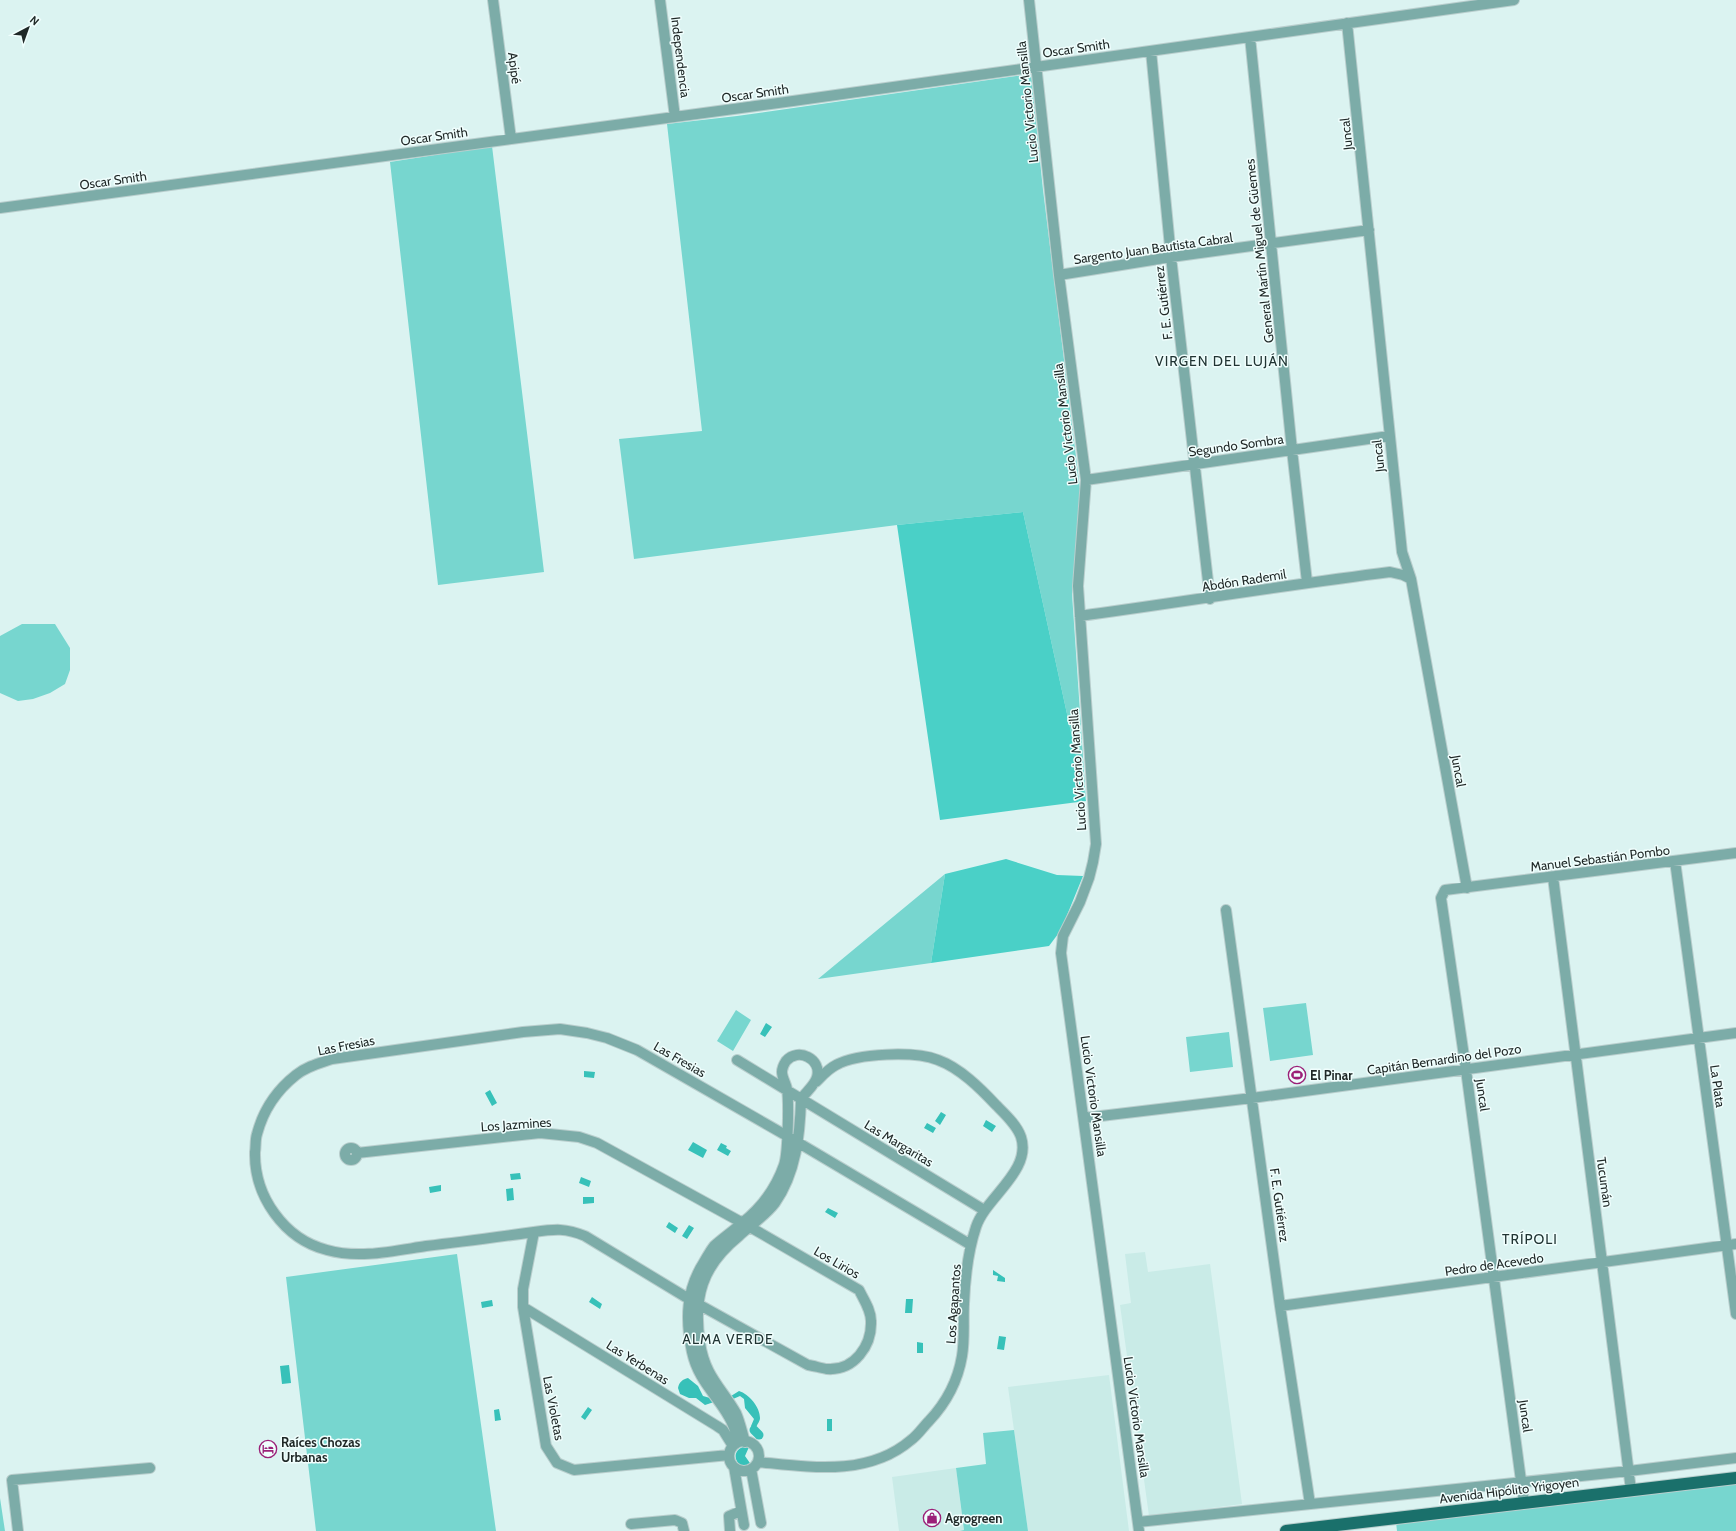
<svg xmlns="http://www.w3.org/2000/svg" width="1736" height="1531" font-family="Cabin,sans-serif">
  <style>
    .built { fill: #c9ebe7 }
    .green { fill: #77d6cf }
    .forest { fill: #4ad0c7 }
    .water { fill: #37c1b9 }
    .lines { fill: none; stroke-linecap: round; stroke-linejoin: round }
    .canal { stroke: #37c1b9; stroke-width: 9 }
    .minor-casing { stroke: #b9cecd; stroke-width: 12 }
    .major-casing { stroke: #b9cecd; stroke-width: 14 }
    .minor { stroke: #7caca8; stroke-width: 10 }
    .major { stroke: #1a706b; stroke-width: 12 }
    .labels { text-anchor: middle; dominant-baseline: central; stroke-width: 3; stroke-linejoin: round; paint-order: stroke }
    .street-label { font-size: 13px; fill: #1f2827; stroke: #f0fefd }
    .poi-label { font-size: 13px; font-weight: bold; fill: #1f2827; stroke: #f0fefd; text-anchor: start }
    .neighbourhood-label { font-size: 14px; letter-spacing: 1px; fill: #203433; stroke: #f0fefd }
  </style>
  <rect width="100%" height="100%" fill="#dbf3f1"/>
  <path class="built" d="M1145 1252 1148 1272 1210 1264 1242 1504 1149 1516 1120 1305 1131 1303 1125 1254Z
    M1109 1375 1129 1531H1028L1008 1387Z
    M956 1468 964 1531H899L892 1477Z"/>
  <path class="green" d="M1031 74 1043 190 1081 497 1072 594 1086 801 1023 512 897 525 634 559 619 439 702 431 667 124 737 116Z
    M492 146 544 572 438 585 390 162Z
    M22 624H55L70 648V670L65 684 50 693 33 699 18 701 0 693V636Z
    M945 874 931 963 818 979Z
    M1306 1003 1313 1055 1270 1061 1263 1008Z
    M736 1010 751 1020 733 1051 717 1041Z
    M1229 1032 1233 1067 1190 1072 1186 1037Z
    M457 1254 496 1531H316L286 1277Z
    M1014 1430 1028 1531H960L964 1530 956 1468 986 1464 983 1433Z
    M1736 1483V1531H1397L1396 1522Z
    M0 1498 5 1531H0Z"/>
  <path class="forest" d="M1023 512 1086 801 940 820 897 525Z
    M1006 859 1057 875 1083 876 1061 930 1049 946 931 963 945 874Z"/>
  <path class="water" d="M766 1023 772 1027 765 1037 760 1034Z
    M584 1071 595 1072 594 1078 584 1077Z
    M490 1090 497 1103 492 1106 485 1093Z
    M941 1112 946 1115 940 1125 935 1121Z
    M986 1120 996 1126 992 1132 983 1126Z
    M927 1123 936 1128 933 1133 924 1128Z
    M693 1142 707 1150 703 1158 688 1150Z
    M721 1143 727 1146 726 1148 731 1151 728 1156 717 1150Z
    M520 1173 521 1179 511 1180 510 1174Z
    M581 1177 591 1181 589 1187 579 1183Z
    M441 1185V1191L430 1193 429 1187Z
    M513 1188 514 1200 507 1201 506 1189Z
    M583 1197H594V1203L583 1204Z
    M828 1208 838 1213 835 1218 825 1212Z
    M669 1222 678 1228 675 1233 666 1227Z
    M689 1225 694 1228 687 1239 682 1236Z
    M993 1270 1005 1278V1282L997 1281 998 1276 993 1275Z
    M592 1297 602 1304 600 1309 589 1302Z
    M906 1299H913L912 1313H905Z
    M492 1300 493 1306 482 1308 481 1302Z
    M999 1336 1006 1337 1004 1350 997 1349Z
    M917 1342 923 1343V1353H917Z
    M289 1365 291 1383 282 1384 280 1366Z
    M688 1378 698 1386 703 1396 710 1398 714 1402 705 1405 696 1398H689L680 1394 678 1388C679 1382 683 1379 688 1378Z
    M739 1391C749 1394 760 1407 760 1418 760 1422 756 1425 756 1429L752 1430 751 1426 754 1419 745 1408 744 1399 740 1396 733 1399 731 1396Z
    M588 1407 592 1410 585 1420 581 1417Z
    M499 1409 501 1420 495 1421 494 1410Z
    M827 1419H832V1431H827Z
    M745 1446 749 1447 745 1456 752 1466 742 1467C733 1460 733 1450 745 1446Z"/>
  <g class="lines">
    <path class="canal" d="M754 1430 759 1435"/>
    <defs>
      <path id="minor" d="M493 0 511 139
        M660 0 675 117
        M1029 0 1059 275 1086 480 1078 586 1096 844 1093 862 1089 878 1080 902 1063 936 1061 953 1139 1531
        M1347 23 1402 552 1411 579 1467 888
        M1250 37 1292 450 1307 582
        M1151 51 1171 257 1210 599
        M0 208 793 101 1514 0
        M1059 275 1171 257 1369 230
        M1086 480 1389 436
        M1080 616C1183 602 1286 585 1390 572L1403 575 1411 579
        M1675 861 1736 1314
        M1553 877 1631 1490
        M1226 910 1280 1306 1310 1504
        M737 1060 984 1210
        M1084 1118 1252 1098 1736 1033
        M345 1154a6 6 0 1 1 12 0a6 6 0 1 1-12 0Z
        M357 1153 540 1133 579 1137 597 1143 750 1227 859 1290C864 1300 871 1310 871 1321 872 1346 854 1371 827 1369 821 1368 814 1366 808 1365L689 1299 585 1236C566 1228 555 1229 534 1232 498 1237 462 1242 426 1246 393 1251 359 1259 327 1250 284 1239 254 1196 255 1152 256 1147 255 1140 257 1134 263 1111 277 1090 296 1075 307 1066 320 1063 332 1059L523 1032 560 1029 587 1033 607 1038 637 1050 787 1136 971 1245
        M534 1232 523 1289V1307L546 1446 557 1463 574 1470 729 1455
        M1280 1306 1736 1244
        M523 1307 717 1426 723 1430 733 1446
        M729 1456a15 15 0 1 1 30 0a15 15 0 1 1-30 0Z
        M739 1442C736 1434 734 1425 729 1417 716 1394 698 1380 692 1352 685 1319 686 1290 704 1262 707 1257 710 1251 714 1246 723 1238 733 1231 742 1223 761 1208 776 1188 784 1165 788 1153 789 1103 787 1089 786 1083 782 1078 782 1072 782 1068 784 1064 786 1061 798 1047 822 1059 817 1077 815 1085 806 1092 801 1099 800 1135 796 1173 775 1203 765 1216 751 1225 739 1236 702 1266 693 1297 700 1343 705 1376 721 1387 736 1413 740 1422 742 1432 745 1442
        M758 1462C809 1467 868 1477 911 1440 918 1435 923 1427 929 1421 946 1403 958 1380 962 1356 965 1338 963 1321 964 1304 965 1278 968 1251 976 1227 986 1197 1032 1171 1021 1137 1017 1125 1005 1114 996 1105 980 1088 960 1068 938 1060 915 1051 858 1053 836 1065 828 1069 822 1076 816 1082
        M734 1467 744 1525
        M751 1469 761 1523
        M1524 1503 1466 1070 1441 898 1445 890 1736 853
        M1138 1522 1629 1471 1736 1458
        M631 1524 675 1520 682 1523 684 1531
        M18 1531 12 1480 150 1468
        M730 1531 729 1516 741 1511"/>
      <path id="major" d="M1286 1531 1736 1478"/>
    </defs>
    <use href="#minor" class="minor-casing"/>
    <use href="#major" class="major-casing"/>
    <use href="#minor" class="minor"/>
    <use href="#major" class="major"/>
  </g>
  <defs>
    <symbol id="stadium-ring" viewBox="-11 -11 22 22"><circle r="9.5" fill="#f0fefd" stroke="#9b2078" stroke-width="1.5"/><path d="M0-5a6.5 5 0 1 0 0 10a6.5 5 0 1 0 0-10ZM-3.5-1.8h7v3.6h-7Z" fill="#9b2078"/></symbol>
    <symbol id="hotel-ring" viewBox="-11 -11 22 22"><circle r="9.5" fill="#f0fefd" stroke="#9b2078" stroke-width="1.5"/><path d="M-6-4.5h1.5V1H6V5H4.5V3h-9V5H-6ZM-4 0a1.8 1.8 0 1 1 3.6 0ZM.5 0V-2.5h3Q6-2.5 6 0Z" fill="#9b2078"/></symbol>
    <symbol id="shop-ring" viewBox="-11 -11 22 22"><circle r="9.5" fill="#f0fefd" stroke="#9b2078" stroke-width="1.5"/><path d="M-5-2.5h2.3a2.7 3.5 0 0 1 5.4 0H5L5.5 6h-11ZM-1.5-2.5h3a1.5 2.3 0 0 0-3 0Z" fill="#9b2078"/></symbol>
  </defs>
  <g fill-rule="evenodd">
    <use href="#stadium-ring" x="1287" y="1065" width="20" height="20"/>
    <use href="#hotel-ring" x="258" y="1439" width="20" height="20"/>
    <use href="#shop-ring" x="922" y="1508" width="20" height="20"/>
  </g>
  <g class="labels">
    <g class="street-label">
      <text transform="translate(1076 48) rotate(-8)">Oscar Smith</text>
      <text transform="translate(681 57) rotate(83)">Independencia</text>
      <text transform="translate(515 68) rotate(83)">Apipé</text>
      <text transform="translate(755 93) rotate(-8)">Oscar Smith</text>
      <text transform="translate(1027 102) rotate(-96)">Lucio Victorio Mansilla</text>
      <text transform="translate(1346 134) rotate(-96)">Juncal</text>
      <text transform="translate(434 136) rotate(-8)">Oscar Smith</text>
      <text transform="translate(113 180) rotate(-8)">Oscar Smith</text>
      <text transform="translate(1153 248) rotate(-8)">Sargento Juan Bautista Cabral</text>
      <text transform="translate(1259 251) rotate(-96)">General Martín Miguel de Güemes</text>
      <text transform="translate(1163 303) rotate(-97)">F. E. Gutiérrez</text>
      <text transform="translate(1065 424) rotate(-97)">Lucio Victorio Mansilla</text>
      <text transform="translate(1236 445) rotate(-8)">Segundo Sombra</text>
      <text transform="translate(1378 456) rotate(-96)">Juncal</text>
      <text transform="translate(1244 580) rotate(-9)">Abdón Rademil</text>
      <text transform="translate(1077 770) rotate(-94)">Lucio Victorio Mansilla</text>
      <text transform="translate(1459 771) rotate(80)">Juncal</text>
      <text transform="translate(1600 858) rotate(-7)">Manuel Sebastián Pombo</text>
      <text transform="translate(346 1045) rotate(-11)">Las Fresias</text>
      <text transform="translate(680 1059) rotate(30)">Las Fresias</text>
      <text transform="translate(1444 1059) rotate(-8)">Capitán Bernardino del Pozo</text>
      <text transform="translate(1718 1086) rotate(82)">La Plata</text>
      <text transform="translate(1483 1095) rotate(82)">Juncal</text>
      <text transform="translate(1094 1096) rotate(82)">Lucio Victorio Mansilla</text>
      <text transform="translate(516 1124) rotate(-4)">Los Jazmines</text>
      <text transform="translate(899 1143) rotate(31)">Las Margaritas</text>
      <text transform="translate(1605 1182) rotate(82)">Tucumán</text>
      <text transform="translate(1280 1205) rotate(82)">F. E. Gutiérrez</text>
      <text transform="translate(837 1262) rotate(30)">Los Lirios</text>
      <text transform="translate(1494 1264) rotate(-8)">Pedro de Acevedo</text>
      <text transform="translate(953 1304) rotate(-86)">Los Agapantos</text>
      <text transform="translate(638 1362) rotate(32)">Las Yerbenas</text>
      <text transform="translate(554 1408) rotate(79)">Las Violetas</text>
      <text transform="translate(1526 1416) rotate(82)">Juncal</text>
      <text transform="translate(1137 1417) rotate(82)">Lucio Victorio Mansilla</text>
      <text transform="translate(1509 1490) rotate(-7)">Avenida Hipólito Yrigoyen</text>
    </g>
    <g class="poi-label">
      <text x="1310" y="1075">El Pinar</text>
      <text x="281" y="1442">Raíces Chozas<tspan x="281" dy="15">Urbanas</tspan></text>
      <text x="945" y="1518">Agrogreen</text>
    </g>
    <g class="neighbourhood-label">
      <text x="1222" y="361">VIRGEN DEL LUJÁN</text>
      <text x="1530" y="1239">TRÍPOLI</text>
      <text x="728" y="1339">ALMA VERDE</text>
    </g>
  </g>
  <g transform="translate(28 28) rotate(41)" stroke="#f0fefd" stroke-width="3" paint-order="stroke">
  <path d="M0-3L7 15L0 10L-7 15Z" fill="#1f2827"/>
  <text y="-6" font-size="11" font-weight="bold" text-anchor="middle" fill="#1f2827">N</text>
  </g>
</svg>
